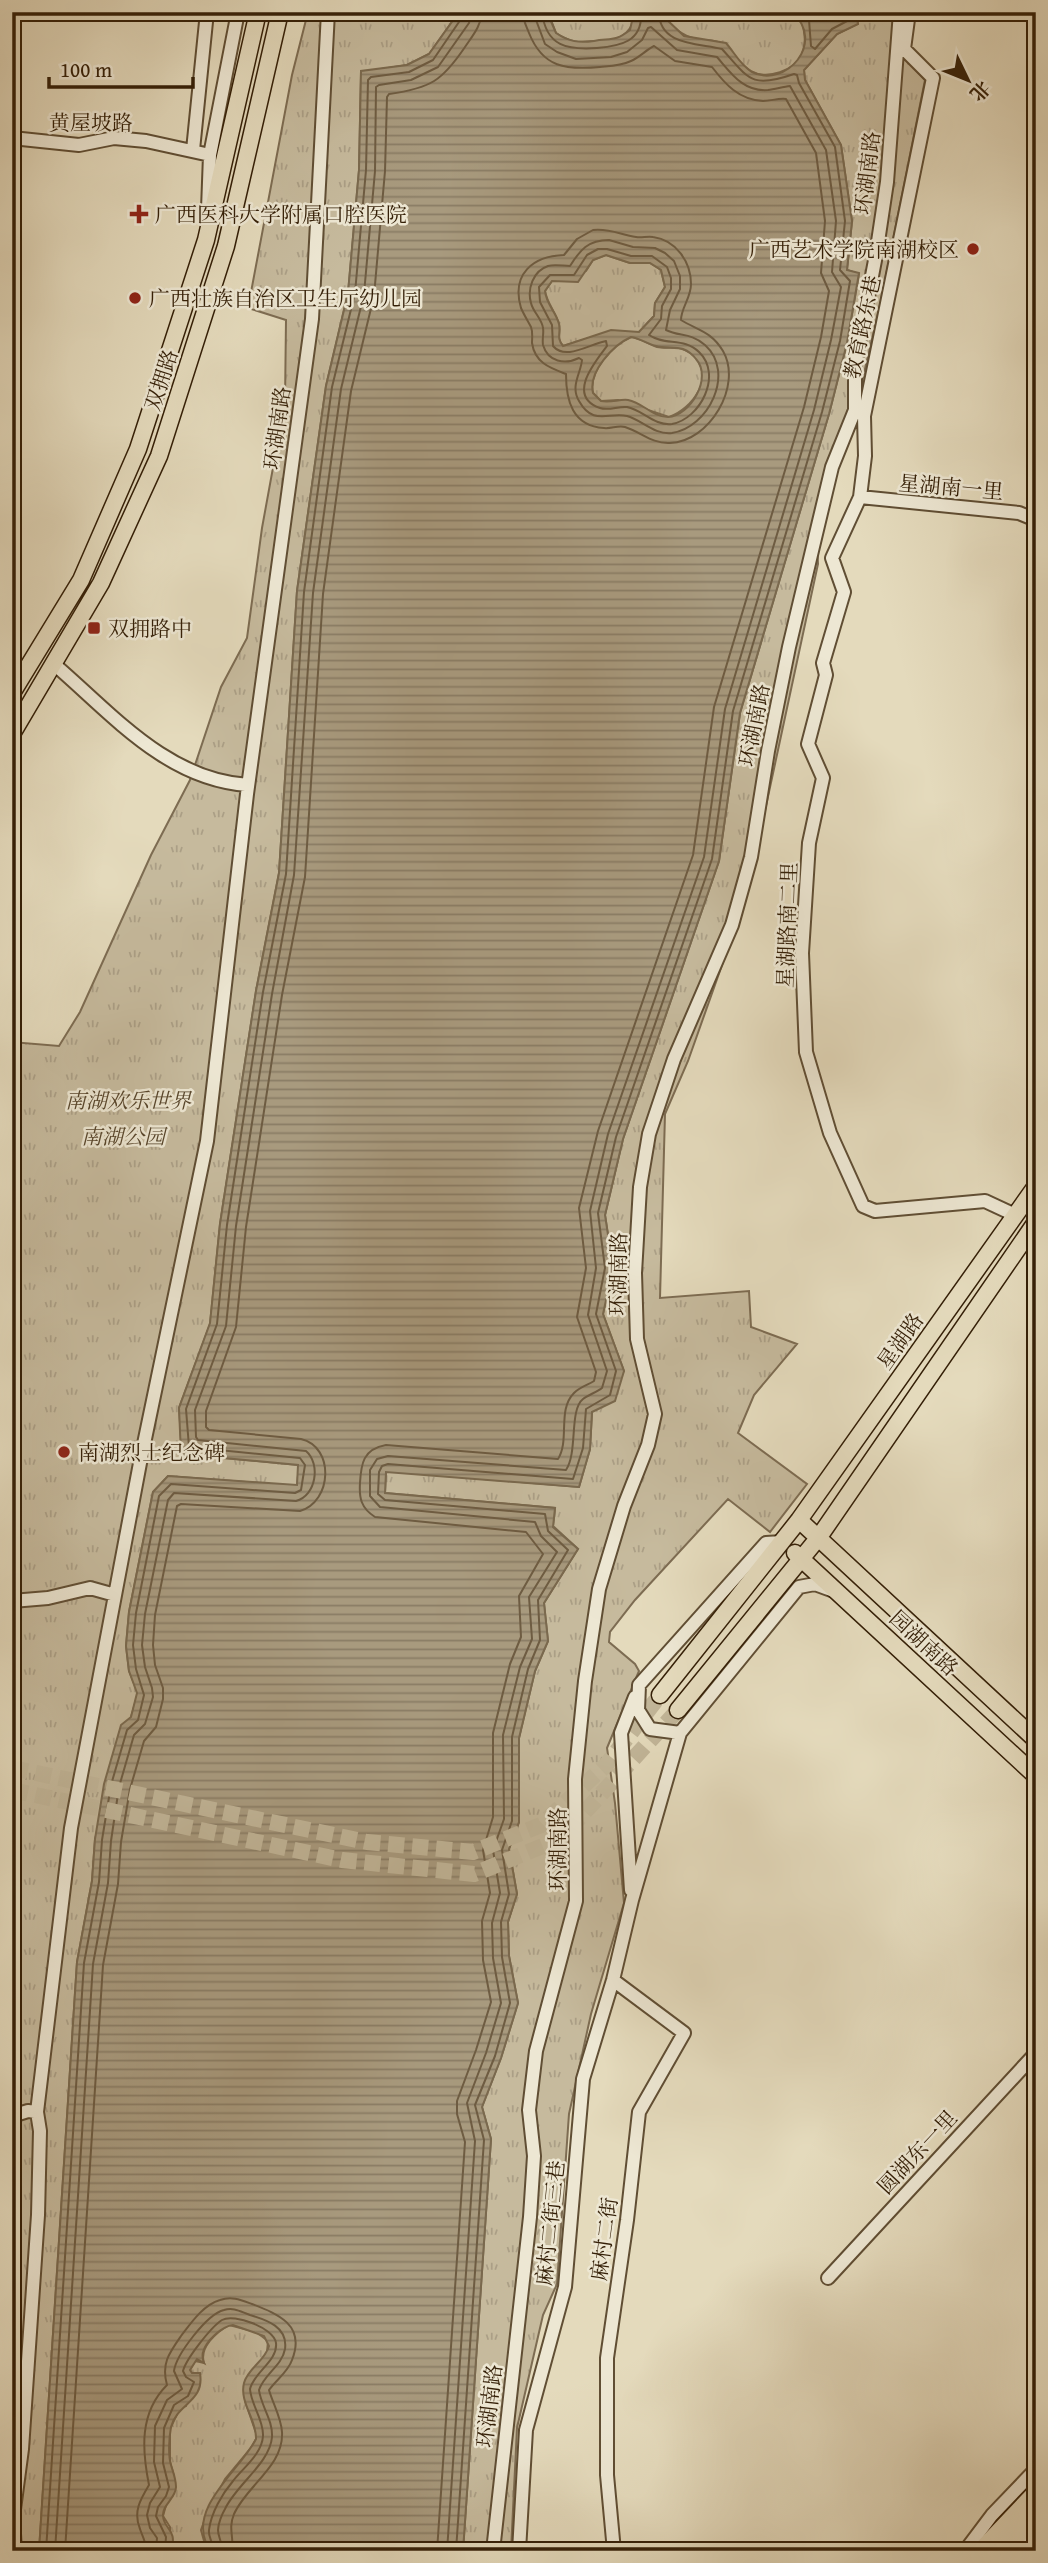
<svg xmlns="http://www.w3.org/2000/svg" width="1048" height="2563" font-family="'Gentium Book Plus','Noto Serif SC',serif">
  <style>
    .park { fill: url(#park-tufts); stroke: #7d6c52; stroke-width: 2 }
    .water { fill: url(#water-rules); stroke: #7a694e; stroke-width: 2; fill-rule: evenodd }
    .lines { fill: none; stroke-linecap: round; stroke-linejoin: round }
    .shore { stroke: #6e5c42; stroke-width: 2 }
    .major-tunnel { stroke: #c1b598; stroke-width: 16; stroke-dasharray: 16 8; stroke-linecap: butt }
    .minor-casing { stroke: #604e34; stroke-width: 16 }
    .major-casing { stroke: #341f07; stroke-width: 19 }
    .highway-casing { stroke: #341f07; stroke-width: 23 }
    .minor { stroke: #ede7d3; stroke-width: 12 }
    .major { stroke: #e4dabc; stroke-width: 16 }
    .highway { stroke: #e4dabc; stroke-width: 19 }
    .poi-dot { fill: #8f2418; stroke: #ede7d3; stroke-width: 2.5 }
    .labels { text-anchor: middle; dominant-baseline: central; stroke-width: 5; stroke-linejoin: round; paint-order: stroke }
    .street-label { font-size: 21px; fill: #341f07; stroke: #ede7d3 }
    .poi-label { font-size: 21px; fill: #341f07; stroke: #ede7d3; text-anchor: start }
    .park-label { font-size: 21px; font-style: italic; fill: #58462c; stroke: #ede7d3 }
  </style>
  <defs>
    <pattern id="park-tufts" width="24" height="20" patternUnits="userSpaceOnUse" patternTransform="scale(1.75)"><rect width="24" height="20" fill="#c6ba9d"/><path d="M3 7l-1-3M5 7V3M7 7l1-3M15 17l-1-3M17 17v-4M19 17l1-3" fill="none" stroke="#ab9f86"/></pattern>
    <pattern id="water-rules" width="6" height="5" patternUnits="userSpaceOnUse" patternTransform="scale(1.75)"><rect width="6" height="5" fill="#a89a7e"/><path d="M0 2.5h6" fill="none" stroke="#8a7d65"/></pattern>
  </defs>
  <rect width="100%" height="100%" fill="#e4dabc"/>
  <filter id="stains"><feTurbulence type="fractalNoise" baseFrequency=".00286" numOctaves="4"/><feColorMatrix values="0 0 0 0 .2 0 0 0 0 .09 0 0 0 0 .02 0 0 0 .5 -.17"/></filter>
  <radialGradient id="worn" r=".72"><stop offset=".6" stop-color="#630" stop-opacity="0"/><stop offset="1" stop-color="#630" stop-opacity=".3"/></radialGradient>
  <path class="park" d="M308 12H459L429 54 407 65 361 72 359 170 348 293 326 386 297 591 279 873 256 991 220 1224 210 1324 179 1408 182 1454 299 1465 297 1486 168 1476 153 1492 129 1612 126 1646 129 1671 138 1693 95 1839 92 1881 77 1962 39 2551H12V1042L59 1046 80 1012 151 855 190 780 221 687 247 638 262 528 285 402 286 320 248 308 292 75Z
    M548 12H634C635 29 622 40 606 41 605 41 595 41 594 41 579 43 570 42 556 33Z
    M665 12H792L802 21C804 31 807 43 802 54 795 71 767 80 751 71 738 63 732 50 718 42 713 40 708 40 702 40 686 38 676 31 666 18Z
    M856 12H905L900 53 925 80 880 305 862 382 860 416 835 468 817 539 818 564 755 857 733 934 688 1061 665 1114 660 1298 749 1291 751 1327 797 1344 754 1395 738 1433 807 1484 770 1532 728 1499 635 1600 610 1632 609 1642 635 1664 639 1671 607 1748 615 1803 624 1903 591 2014 569 2114 557 2284 543 2315 517 2428 511 2551H463L491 2139 482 2107 501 2058 518 2003 509 1956 508 1922 517 1894 509 1849 519 1822V1738L535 1671 548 1641 544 1603 578 1549 553 1526 555 1508 385 1493 386 1471 579 1487 590 1449 592 1412 624 1371 603 1314 613 1268 605 1215 623 1139 719 861 740 713 829 414 847 343 859 274 847 270 852 221 841 145 805 80 804 70 837 34 858 24Z
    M606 255 630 263H650L661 270 665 287 655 303 654 316 639 332 599 335 563 346C556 338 561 333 559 324 556 312 547 304 545 291L552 281H559L586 271 593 260Z
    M631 337C640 338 648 344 657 347 666 349 676 346 685 350 702 357 707 377 698 392 692 403 681 413 669 417L618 400 601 401 593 393C588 371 613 345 631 337Z
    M229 2325 256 2332 268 2341 267 2352 245 2401 256 2433V2439L251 2448 225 2479 205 2519 201 2530 206 2548 203 2551H171L170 2527 163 2516 174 2476 170 2462V2429L180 2408 186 2406 192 2373 190 2370 195 2361 204 2363C199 2348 216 2332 229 2325Z"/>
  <path class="water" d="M459 12H547L556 33C569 42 579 43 594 41 610 38 615 42 630 30L634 12H665L666 19 684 36 726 43C734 52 741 66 752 72 785 89 827 43 792 12H856L858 24 837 34 804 70 805 80 841 145 852 221 847 270 859 273 847 343 829 414 740 713 719 861 623 1139 605 1215 613 1268 603 1314 624 1371 615 1401 592 1412 590 1449 579 1487 386 1472 385 1493 555 1508 553 1527 578 1549 544 1603 548 1641 535 1671 519 1738V1822L509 1849 517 1894 508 1922 509 1956 518 2003 501 2058 482 2107 491 2139 463 2551H203L207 2545C188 2507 241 2469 256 2439 257 2420 239 2402 244 2383 248 2368 265 2361 269 2346L264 2336 233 2325C222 2326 206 2341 203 2352 202 2355 203 2361 204 2363L197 2359 190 2370 192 2373H200C205 2402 177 2403 171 2427 169 2438 168 2455 171 2465 173 2472 176 2479 176 2487 176 2498 162 2505 163 2516 164 2530 178 2529 171 2551H39L77 1962 92 1881 95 1839 104 1784 121 1725 131 1717 137 1693 129 1671 126 1646 129 1612 153 1492 168 1476 297 1485 298 1465 181 1454 179 1408 210 1323 220 1224 256 991 279 873 297 591 326 386 348 293 359 170 361 71 407 65 429 54ZM606 255 630 263H650L661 270 665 287 655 303 654 316 639 332 611 330 563 346C556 338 561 333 559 324 556 312 546 304 545 291L552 281 578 282 593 260ZM631 337C640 338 647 344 656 346 665 349 675 346 683 349 688 351 693 355 696 359 713 378 690 416 668 417 653 417 643 403 628 400 619 399 611 403 601 401L593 393C588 372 613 345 631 337Z"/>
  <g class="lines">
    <path class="shore" d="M542 12C546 47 568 50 597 48 620 46 643 42 641 12
      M802 12 809 20 811 46 815 49 832 29 849 20 850 12
      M593 230C610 228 621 235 636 237 642 238 647 236 653 237 676 240 691 262 691 284 691 298 681 308 681 320 697 330 711 331 723 351 743 386 709 442 670 443 652 444 641 432 625 427 618 425 611 429 604 428 572 426 566 400 566 374 550 368 535 363 532 343 532 338 533 332 531 327 528 321 524 315 521 308 511 274 533 256 564 255L577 239Z
      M609 240 633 247 655 248 665 253 674 261 680 276V289L670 310 666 330C680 337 690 332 705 345 736 373 708 428 672 433 654 435 642 420 627 416 608 412 593 426 579 401 570 386 581 373 582 360L579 358C565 365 548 362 543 345 542 339 544 333 543 328 542 319 533 312 531 303 527 289 533 271 548 266 555 264 563 266 570 266 580 250 588 240 609 240Z
      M598 249H607L631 256H652L667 267 671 278V289L662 306 661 319 649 335C665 346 684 337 699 352 723 375 700 419 672 424 654 426 643 410 627 407 618 406 609 411 600 408 566 396 595 362 607 346L606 341C589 344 566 361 553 346L552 325 540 302 539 287 550 275H574L587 255Z
      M46 2551 84 1963 99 1882 102 1840 111 1785 127 1730 138 1720 144 1695 136 1669 133 1645 136 1613 159 1496 171 1484 295 1493 301 1490 305 1465 300 1458 189 1447 186 1409 217 1324 227 1225 263 992 286 874 304 592 332 387 355 293 366 170 368 80 371 77 409 72 433 60 461 19 462 12
      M55 2551 93 1964 108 1883 111 1841 119 1787 134 1735 145 1724 153 1697 152 1688 145 1667 142 1645 145 1614 168 1500 174 1493 296 1501C316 1496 321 1464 306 1451L198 1440 196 1437 195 1410 226 1326 236 1226 272 994 294 875 313 593 341 389 364 294 375 171 376 87 379 85 411 80 438 67 469 23 471 12
      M65 2551 103 1965 118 1884 121 1842 130 1789 144 1741 156 1727 163 1699V1688L155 1665 153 1645 155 1615 177 1506 181 1504 300 1511C332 1502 335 1447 301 1439L209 1430 206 1427V1411L236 1327 246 1227 282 995 305 877 323 594 351 391 374 296 385 171 387 97 389 94C431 88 442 81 465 47 473 35 481 26 482 12
      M146 2551C146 2541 143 2538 140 2529 133 2512 140 2500 149 2485 142 2450 139 2413 167 2385 161 2364 169 2353 181 2336 191 2323 203 2305 220 2300 232 2296 241 2300 252 2304 278 2314 306 2325 292 2360 288 2372 276 2380 269 2390 273 2404 281 2417 282 2432 284 2466 247 2485 234 2514 228 2529 234 2536 232 2551
      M156 2551 157 2538 150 2528 147 2515 150 2503 160 2487 154 2462 155 2426 167 2400 182 2389 174 2371C176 2355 207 2314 224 2310 234 2307 241 2312 250 2315 267 2320 288 2327 285 2349 282 2366 264 2374 259 2390 261 2406 273 2420 272 2437 270 2463 236 2485 225 2509 222 2514 218 2524 218 2530 218 2537 223 2543 221 2551
      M165 2551 166 2537 156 2516 158 2507 166 2496 169 2487 163 2463 164 2428 174 2405 188 2396 194 2382 186 2377 183 2371C186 2359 211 2327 222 2320 234 2313 274 2328 276 2343 278 2361 254 2372 250 2389 251 2405 264 2420 263 2436 262 2454 243 2468 233 2481 222 2494 211 2513 209 2530 208 2538 214 2542 212 2551
      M437 2551 465 2142 457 2114V2101L476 2050 491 2002 483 1960 482 1921 490 1893 483 1850 493 1817V1733L510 1664 521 1637 519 1596 543 1554 526 1532 375 1517C361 1508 359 1498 360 1483 361 1464 363 1449 386 1445L558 1459C570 1440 557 1410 574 1393 580 1387 588 1385 594 1381L596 1372 577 1317 586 1268 579 1208 598 1131 693 855 714 707 804 407 821 337 829 291 821 273 825 221 816 153 786 99C778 98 771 101 763 101 739 100 725 84 712 67L675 61 654 46C646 50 640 57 631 61 620 66 611 66 600 67 566 70 543 68 529 33 526 25 523 21 523 12
      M447 2551 475 2141 467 2103 486 2053 501 2003 493 1958 492 1923 500 1893 493 1850 504 1819 503 1735 520 1667 532 1639 529 1597 557 1552 541 1536 535 1522 380 1507 370 1496V1470L377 1459 388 1456 566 1470C578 1452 569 1410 583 1399 588 1395 597 1392 602 1388L607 1371 588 1315 596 1268 590 1211 608 1134 704 857 725 709 814 410 831 340 841 287 832 272 836 221 826 150 790 86C783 87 775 89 768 90 743 92 731 73 717 57L677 50 651 27 648 28 642 40 627 52 611 57 576 59 557 52 545 44 533 12
      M456 2551 484 2140 475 2105 495 2056 510 2003 502 1957 501 1922 509 1894 502 1850 512 1821V1737L528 1669 540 1640 538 1600 568 1550 548 1531 545 1514 385 1500 378 1494 379 1472 382 1466 388 1464 573 1479 583 1448 586 1409 610 1395 616 1371 596 1314 605 1268 598 1213 616 1137 712 859 733 711 822 412 840 341 850 281 840 270 845 221 835 147 799 83 797 75 794 74C751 89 749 79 722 49 699 43 659 46 659 12"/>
    <path class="major-tunnel" d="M12 1768 367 1842 473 1852 541 1825 606 1765 660 1695
      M12 1790 342 1860 474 1874 560 1839 678 1710"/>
    <defs>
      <path id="minor" d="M909 12 904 49 933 78 864 416 865 456 860 497 832 558 844 592 823 663 826 675 808 744 823 778 809 843 802 953 806 1052 830 1133 863 1206 875 1211 985 1201 1015 1215
        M12 138 79 145 114 138 146 141 210 155
        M193 150 207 12
        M208 209 210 155 238 12
        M860 497 1019 513 1036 520
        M55 665C112 714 167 780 248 785
        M782 1542 766 1543 639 1685 638 1710 650 1729 680 1733 799 1587 815 1584 834 1591
        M12 1601 48 1598 90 1588 115 1595
        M631 1890 621 1733 635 1697
        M613 1980 684 2033 639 2112 627 2220 607 2358V2475L614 2551
        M12 2116 28 2111 37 2112
        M828 2278 1036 2053
        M15 2551 13 2517 22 2449 38 2215 40 2131 37 2112 71 1828 140 1463 207 1141 247 794 312 319 328 12
        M493 2551 530 2217 534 2156 529 2110 536 2051 576 1901 575 1779 585 1681 599 1589 624 1506 648 1445 655 1414 637 1339 635 1273 640 1187 649 1134 674 1059 732 925 751 857 768 751 789 647 832 467 855 410V365L876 255 887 182 900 12
        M519 2551 526 2430 565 2287 583 2079 613 1980 632 1900 680 1733
        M965 2551 992 2515 1036 2469
        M1019 2551 1036 2533"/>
      <path id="major" d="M12 693 81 580 138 449 206 240 258 12
        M12 734 101 583 159 456 226 246 280 12
        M799 1520 1036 1740
        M795 1553 1036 1776
        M660 1695 799 1520 1036 1186
        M678 1710 819 1537 1036 1222"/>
      <path id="highway" d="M982 2551 1036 2494
        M1002 2551 1036 2514"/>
    </defs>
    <use href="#minor" class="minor-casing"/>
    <use href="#major" class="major-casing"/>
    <use href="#highway" class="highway-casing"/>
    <use href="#minor" class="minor"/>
    <use href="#major" class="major"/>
    <use href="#highway" class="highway"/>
  </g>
  <g class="poi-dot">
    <path d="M135.5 203.5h7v7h7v7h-7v7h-7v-7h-7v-7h7z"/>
    <circle cx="973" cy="249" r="7"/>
    <circle cx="135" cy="298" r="7"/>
    <rect x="87" y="621" width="14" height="14" rx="3.5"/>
    <circle cx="64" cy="1452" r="7"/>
  </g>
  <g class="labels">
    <g class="street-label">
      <text x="91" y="122">黄屋坡路</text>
      <text transform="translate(867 173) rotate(-83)">环湖南路</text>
      <text transform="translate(862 327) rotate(-78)">教育路东巷</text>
      <text transform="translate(161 380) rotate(-72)">双拥路</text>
      <text transform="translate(277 428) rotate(-82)">环湖南路</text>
      <text transform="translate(951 487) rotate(5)">星湖南一里</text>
      <text transform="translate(754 725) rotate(-79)">环湖南路</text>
      <text transform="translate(787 925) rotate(-88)">星湖路南二里</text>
      <text transform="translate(618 1274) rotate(-89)">环湖南路</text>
      <text transform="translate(900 1341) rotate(-55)">星湖路</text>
      <text transform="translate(924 1643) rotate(43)">园湖南路</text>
      <text transform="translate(557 1849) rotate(-90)">环湖南路</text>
      <text transform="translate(917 2152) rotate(-47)">圆湖东一里</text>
      <text transform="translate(550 2223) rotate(-84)">麻村二街三巷</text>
      <text transform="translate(604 2239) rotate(-82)">麻村二街</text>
      <text transform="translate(489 2406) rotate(-83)">环湖南路</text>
    </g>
    <g class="poi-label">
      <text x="155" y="214">广西医科大学附属口腔医院</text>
      <text x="959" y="249" text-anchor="end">广西艺术学院南湖校区</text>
      <text x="149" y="298">广西壮族自治区卫生厅幼儿园</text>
      <text x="108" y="628">双拥路中</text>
      <text x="78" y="1452">南湖烈士纪念碑</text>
    </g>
    <g class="park-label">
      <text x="128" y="1100">南湖欢乐世界</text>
      <text x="123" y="1136">南湖公园</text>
    </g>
  </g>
  <rect width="1048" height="2563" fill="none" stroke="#e4dabc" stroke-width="42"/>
  <rect x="14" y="14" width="1020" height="2535" fill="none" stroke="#341f07" stroke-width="3.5"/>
  <rect x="21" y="21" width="1006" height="2521" fill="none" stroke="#341f07" stroke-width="2"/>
  <g transform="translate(968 80) rotate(133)" stroke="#ede7d3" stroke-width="5" paint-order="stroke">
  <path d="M0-5L12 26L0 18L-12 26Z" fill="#341f07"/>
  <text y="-10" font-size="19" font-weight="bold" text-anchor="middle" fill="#341f07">北</text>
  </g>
  <path d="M49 77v10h144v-10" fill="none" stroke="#341f07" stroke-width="3.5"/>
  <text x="60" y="77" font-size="21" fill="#341f07" stroke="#ede7d3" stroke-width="5" paint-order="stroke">100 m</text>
  <rect width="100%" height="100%" filter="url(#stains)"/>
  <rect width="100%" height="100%" fill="url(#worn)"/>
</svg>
